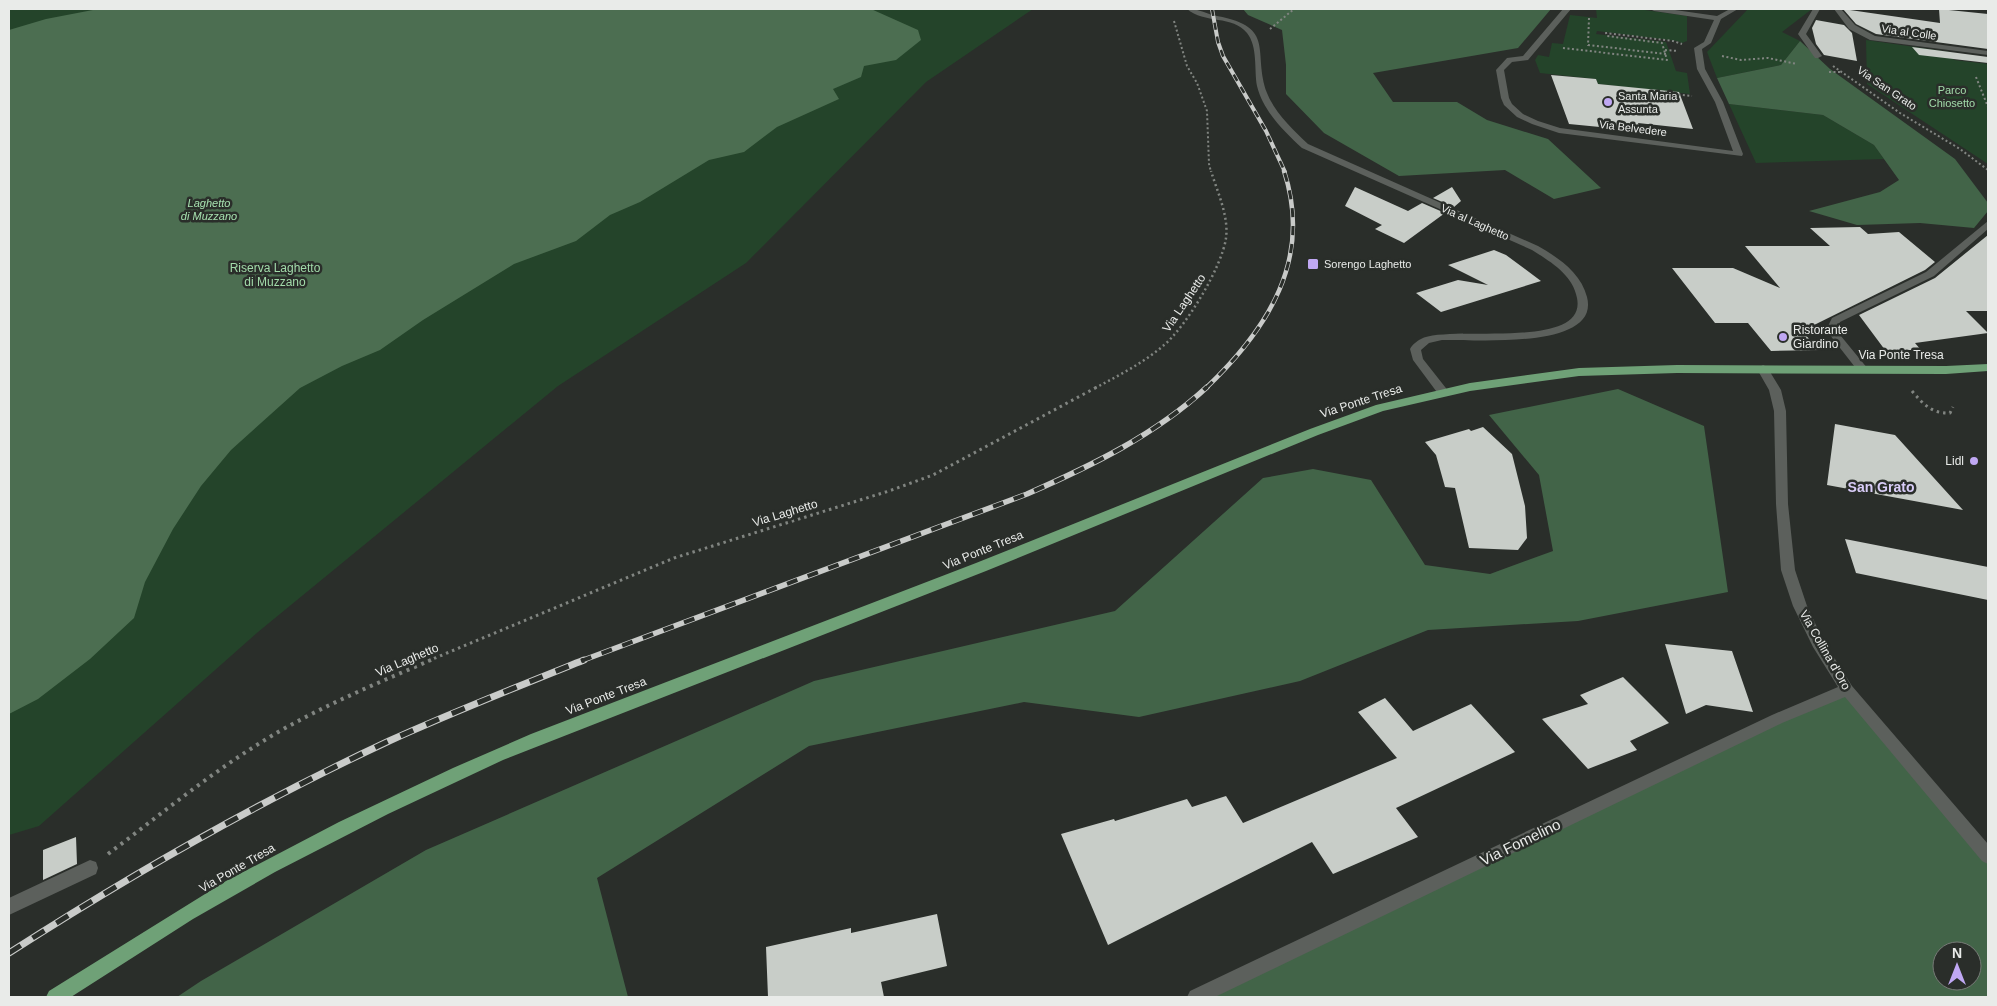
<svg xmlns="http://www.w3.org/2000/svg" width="1997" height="1006" font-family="Arial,sans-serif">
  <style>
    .green { fill: #24442a }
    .forest { fill: #426448; fill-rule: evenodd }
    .water { fill: #4c6e51 }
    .building { fill: #c8cdc8 }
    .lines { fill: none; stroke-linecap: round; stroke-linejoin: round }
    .path-far3 { stroke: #818581; stroke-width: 2; stroke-dasharray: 2 2.5; stroke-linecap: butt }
    .path-far2 { stroke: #818581; stroke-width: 2.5; stroke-dasharray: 2 3; stroke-linecap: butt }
    .path-far1 { stroke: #818581; stroke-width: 3; stroke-dasharray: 2.5 4; stroke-linecap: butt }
    .path { stroke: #818581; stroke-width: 4; stroke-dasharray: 3 5; stroke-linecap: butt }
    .minor { fill: #5c605c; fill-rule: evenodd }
    .major { fill: #6fa177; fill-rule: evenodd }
    .rail-far3-casing { stroke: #c9cbc9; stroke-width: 4 }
    .rail-far2-casing { stroke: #c9cbc9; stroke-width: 4.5 }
    .rail-far1-casing { stroke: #c9cbc9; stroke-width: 5.5 }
    .rail-casing { stroke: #c9cbc9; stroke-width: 7 }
    .rail-far3 { stroke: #2a2e2a; stroke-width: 2.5; stroke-dasharray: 7; stroke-linecap: butt }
    .rail-far2 { stroke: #2a2e2a; stroke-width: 3; stroke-dasharray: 9; stroke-linecap: butt }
    .rail-far1 { stroke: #2a2e2a; stroke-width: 4; stroke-dasharray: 11; stroke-linecap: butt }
    .rail { stroke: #2a2e2a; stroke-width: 5; stroke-dasharray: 14; stroke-linecap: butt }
    .poi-dot { fill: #c0a8f3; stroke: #2a2e2a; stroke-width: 2 }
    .labels { text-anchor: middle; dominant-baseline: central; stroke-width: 5; stroke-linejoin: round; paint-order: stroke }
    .far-street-label { font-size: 11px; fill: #e9ebe9; stroke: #2a2e2a }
    .far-park-label { font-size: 11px; fill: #a2dbaa; stroke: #2a2e2a }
    .far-poi-label { font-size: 11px; fill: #e9ebe9; stroke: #2a2e2a; text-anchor: start }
    .far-water-label { font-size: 11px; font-style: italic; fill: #a6e0af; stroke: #2a2e2a }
    .park-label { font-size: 12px; fill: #a2dbaa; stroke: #2a2e2a }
    .street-label { font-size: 12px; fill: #e9ebe9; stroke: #2a2e2a }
    .poi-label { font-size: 12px; fill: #e9ebe9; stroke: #2a2e2a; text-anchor: start }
    .neighbourhood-label { font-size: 14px; font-weight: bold; fill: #d9cdf8; stroke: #2a2e2a }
    .near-street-label { font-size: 15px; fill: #e9ebe9; stroke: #2a2e2a }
  </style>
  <rect width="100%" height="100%" fill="#2a2e2a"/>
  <path class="green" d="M9 9H1033L926 82 746 263 558 386 258 632 39 826 9 835Z
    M1596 9H1638L1687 16V41L1682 43 1677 41 1597 31 1596 34 1666 42 1676 71 1687 73 1690 94 1598 84 1596 79 1540 73 1535 60 1538 55 1549 57 1552 43 1563 44 1570 15 1597 18Z
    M1748 9H1812L1782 32 1800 41 1781 65 1717 78 1707 52Z
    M1866 40 1950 52 1954 60 1988 64V164L1867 84Z
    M1729 104 1823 115 1874 145 1884 159 1756 163Z"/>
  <path class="forest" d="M1243 9H1551L1518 48 1373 73 1393 102H1457L1487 120 1548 139 1601 188 1554 199 1505 170 1399 176 1324 133 1286 94V65L1282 30 1248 15Z
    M1800 41 1830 69 1955 159 1988 203V211L1974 228 1920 223 1857 225 1809 211 1880 192 1899 180 1874 145 1823 115 1729 104 1717 78 1781 65Z
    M1618 389 1704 426 1728 592 1578 621 1428 630 1300 681 1139 717 1024 702 809 746 597 878 628 997H177L201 981 426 850 814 681 1115 611 1263 478 1313 469 1371 480 1425 565 1490 574 1553 551 1539 475 1489 415Z
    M1847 690 1988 856V997H1196L1777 719ZM1942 951H1972V981H1942Z"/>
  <path class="water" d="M98 9H871L918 30 921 40 896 60 864 66 861 77 833 89 839 99 777 127 744 152 709 160 640 202 610 215 576 241 514 264 423 320 380 350 342 366 300 388 231 450 201 486 173 529 145 582 134 618 90 659 38 699 9 714V30L46 19Z"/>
  <path class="building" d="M1843 9 1940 23 1939 9 1988 14V49L1876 34 1856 24Z
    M1816 20 1844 25 1852 33 1857 61 1824 55 1816 44 1812 28Z
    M1912 47 1988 57V63L1919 55Z
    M1551 75 1596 79 1598 84 1679 92 1693 129 1638 123 1641 131 1569 124Z
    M1355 187 1408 211 1422 203 1445 213 1404 243 1375 229 1382 225 1345 206Z
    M1452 187 1461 201 1454 207 1433 198Z
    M1860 227 1868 234 1899 232 1935 262 1925 270 1802 331 1819 350 1771 351 1748 323H1715L1672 268H1733L1780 288 1745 246H1830L1810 228Z
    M1988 235V311H1966L1988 333 1915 343 1921 350H1885L1859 315 1935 278Z
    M1494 250 1506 255 1541 281 1441 312 1416 293 1458 280 1488 285 1448 265Z
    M1835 424 1895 435 1963 510 1827 485Z
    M1483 427 1512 454 1525 506 1527 538 1518 550 1469 548 1455 488 1445 487 1436 455 1425 442 1469 429 1471 431Z
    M1845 539 1988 567V600L1856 573Z
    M1665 644 1732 651 1753 712 1706 705 1686 714Z
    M1623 677 1669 723 1630 741 1637 750 1588 769 1542 719 1588 704 1580 695Z
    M1385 698 1413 731 1471 704 1515 752 1396 808 1418 837 1333 874 1312 842 1108 945 1061 834 1114 819 1115 821 1187 799 1192 807 1226 796 1243 823 1397 758 1358 712Z
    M76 837 77 864 43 880V850Z
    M937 914 947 966 881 982 884 997H768L766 947 851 928V933Z"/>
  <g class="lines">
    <path class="path-far3" d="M1589 18 1588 45 1666 54
      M1174 21 1187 66 1197 83 1207 111 1209 164 1211 172
      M1270 29 1294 9
      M1563 48 1667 60 1662 43 1607 36 1606 33 1673 41 1682 44
      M1665 50 1678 51
      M1722 56 1741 60 1768 58 1797 64
      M1833 66 1900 113 1960 149 1988 170
      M1829 72H1841
      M1976 77 1988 107
      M1656 92 1692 96"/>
    <path class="path-far2" d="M1095 388C1118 376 1143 363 1163 346 1186 327 1222 267 1226 238 1229 216 1217 191 1211 171"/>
    <path class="path-far1" d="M1912 391C1923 404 1932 414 1950 413L1953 407
      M428 661 674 558 889 491 933 475 1097 387"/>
    <path class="path" d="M108 854C164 812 219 766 280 731 329 703 380 682 431 660"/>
    <path class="minor" d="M1187 9C1197 8 1207 14 1217 16 1277 27 1252 52 1267 93 1275 113 1292 129 1308 144L1538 246C1559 258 1581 273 1587 297 1601 351 1470 339 1442 340L1429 343 1421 350 1423 359 1449 392 1447 395H1439L1413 360 1410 349C1412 345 1417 341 1421 339 1446 324 1588 352 1577 298 1573 275 1551 262 1532 250L1302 148C1284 131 1263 111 1257 86 1254 69 1258 47 1247 33 1233 15 1204 24 1187 9Z
      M1563 9H1571L1528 60 1512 62 1504 70 1509 98 1512 104 1523 114 1538 121 1560 128 1733 151 1715 102 1697 69 1694 48 1704 42 1714 20 1654 11 1650 9H1668L1717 16 1730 9H1738L1721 19 1711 43 1702 49 1705 69 1723 102 1743 154 1742 156 1559 133 1532 124 1517 117 1504 105 1501 98 1496 70 1507 58 1523 56Z
      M1813 9H1820L1806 34 1822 56 1818 58H1815L1798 34Z
      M1834 9H1841L1855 25 1875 36 1988 51V55L1870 40 1849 29Z
      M1988 221V229L1934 276 1840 322 1836 330 1868 369 1862 373 1858 371 1826 330 1832 318 1926 272Z
      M1763 365 1767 367 1781 390 1786 411 1788 504 1795 570 1807 606 1823 640 1852 686 1988 844V864L1982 861 1845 697 1782 723 1215 997H1187L1190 991 1772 715 1838 687 1813 647 1793 606 1781 570 1776 504 1774 411 1769 390 1757 369Z
      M90 860 96 862 98 868 96 874 9 915V898Z"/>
    <path class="major" d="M1677 365 1946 366 1988 364V371L1946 374 1677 373 1579 376 1470 391 1383 411 1318 435 986 571 503 760 388 814 275 872 193 919 71 997H46L49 991 226 881 339 822 453 768 531 734 976 563 1310 429 1376 405 1470 383 1579 368Z"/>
    <defs>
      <path id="rail-far3" d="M1212 9 1218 42 1223 56 1266 131 1285 172"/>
      <path id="rail-far2" d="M1206 388C1268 329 1313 259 1284 171"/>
      <path id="rail-far1" d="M581 661 1027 494C1091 466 1155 435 1207 387"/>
      <path id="rail" d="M9 953C129 876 260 801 389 741 453 712 519 686 584 660"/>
    </defs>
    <use href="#rail-far3" class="rail-far3-casing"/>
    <use href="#rail-far2" class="rail-far2-casing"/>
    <use href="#rail-far1" class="rail-far1-casing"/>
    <use href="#rail" class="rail-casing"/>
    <use href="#rail-far3" class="rail-far3"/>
    <use href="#rail-far2" class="rail-far2"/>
    <use href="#rail-far1" class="rail-far1"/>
    <use href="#rail" class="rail"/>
  </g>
  <g class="poi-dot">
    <circle cx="1608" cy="102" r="5"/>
    <rect x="1307" y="258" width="12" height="12" rx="2.5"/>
    <circle cx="1783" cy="337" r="5"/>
    <circle cx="1974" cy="461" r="5"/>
  </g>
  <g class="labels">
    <g class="far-street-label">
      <text transform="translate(1909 32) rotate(8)">Via al Colle</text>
      <text transform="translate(1887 88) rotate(34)">Via San Grato</text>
      <text transform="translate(1633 128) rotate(7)">Via Belvedere</text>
      <text transform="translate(1475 222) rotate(24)">Via al Laghetto</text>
    </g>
    <g class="far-park-label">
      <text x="1952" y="90">Parco<tspan x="1952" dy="13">Chiosetto</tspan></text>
    </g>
    <g class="far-poi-label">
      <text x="1618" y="96">Santa Maria<tspan x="1618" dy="13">Assunta</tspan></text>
      <text x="1324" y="264">Sorengo Laghetto</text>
    </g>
    <g class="far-water-label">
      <text x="209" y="203">Laghetto<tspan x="209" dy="13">di Muzzano</tspan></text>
    </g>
    <g class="park-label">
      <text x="275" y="268">Riserva Laghetto<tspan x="275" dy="14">di Muzzano</tspan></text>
    </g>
    <g class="street-label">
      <text transform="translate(1184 303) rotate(-56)">Via Laghetto</text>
      <text x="1901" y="355">Via Ponte Tresa</text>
      <text transform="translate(1361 401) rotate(-18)">Via Ponte Tresa</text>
      <text transform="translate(785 513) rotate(-17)">Via Laghetto</text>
      <text transform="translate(983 550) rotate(-22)">Via Ponte Tresa</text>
      <text transform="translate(1825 650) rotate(60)">Via Collina d'Oro</text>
      <text transform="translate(407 660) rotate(-23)">Via Laghetto</text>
      <text transform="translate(606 696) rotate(-21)">Via Ponte Tresa</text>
      <text transform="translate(237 868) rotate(-30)">Via Ponte Tresa</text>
    </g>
    <g class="poi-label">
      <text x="1793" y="330">Ristorante<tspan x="1793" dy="14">Giardino</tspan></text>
      <text x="1964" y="461" text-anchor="end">Lidl</text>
    </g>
    <g class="neighbourhood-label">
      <text x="1881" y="487">San Grato</text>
    </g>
    <g class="near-street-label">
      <text transform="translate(1520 842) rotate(-26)">Via Fomelino</text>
    </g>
  </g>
  <rect width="1997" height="1006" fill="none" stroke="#e9ebe9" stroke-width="20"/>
  <g transform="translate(1957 966)"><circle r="24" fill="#2a2e2a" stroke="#767a76"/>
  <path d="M0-4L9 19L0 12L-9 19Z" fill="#c0a8f3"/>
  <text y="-8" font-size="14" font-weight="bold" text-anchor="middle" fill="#e9ebe9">N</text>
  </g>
</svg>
